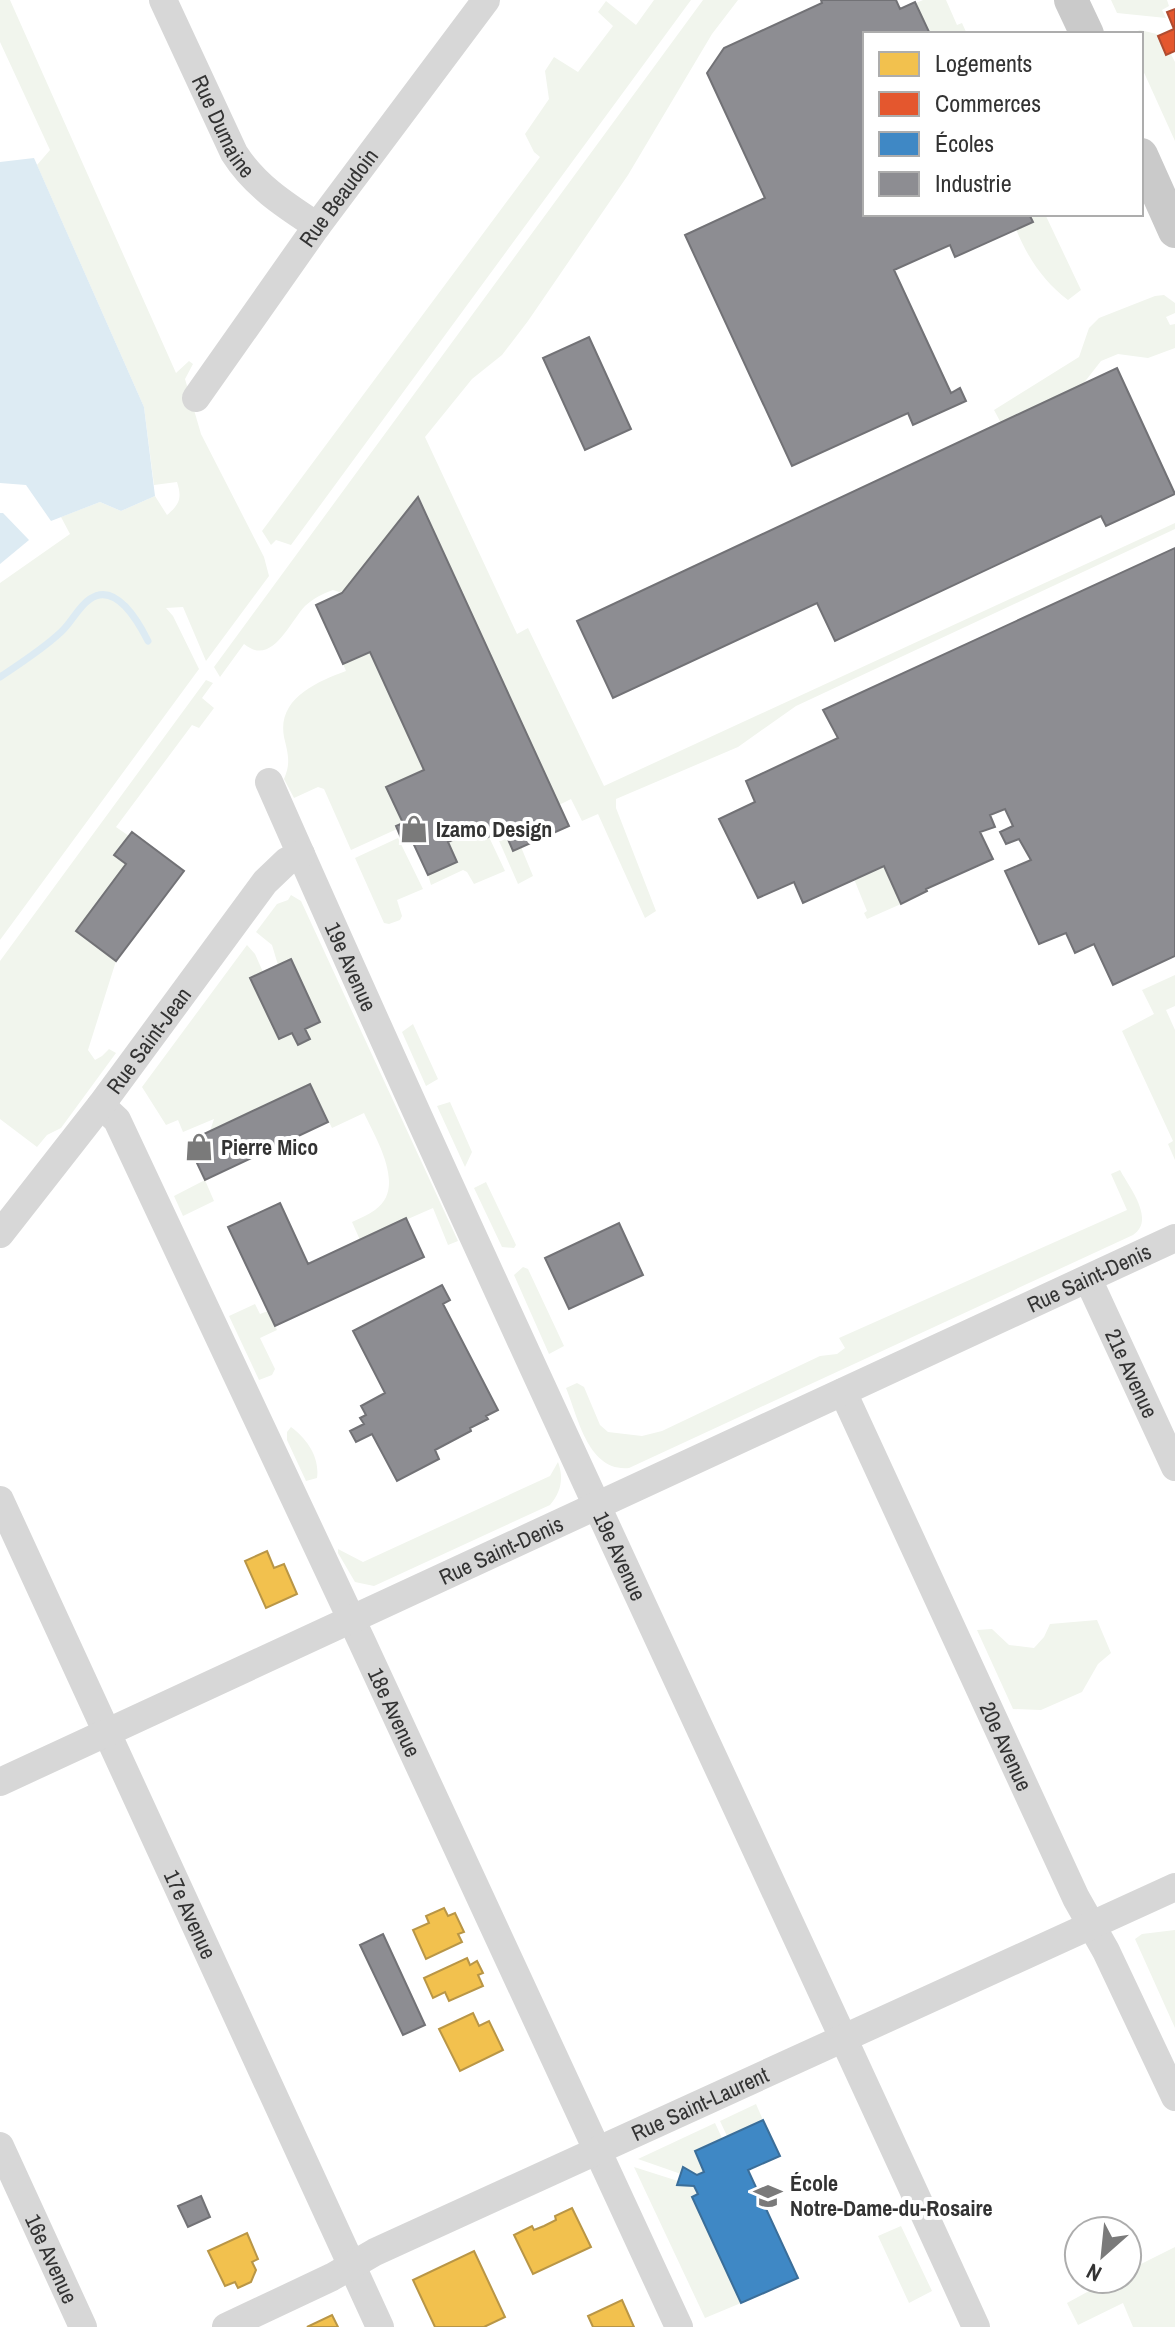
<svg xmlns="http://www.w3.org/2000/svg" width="1175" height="2327" font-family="'Archivo Narrow',sans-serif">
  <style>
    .green { fill: #f1f5ed }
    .water { fill: #ddebf3 }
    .homes { fill: #f2c14e; stroke: #b99646; stroke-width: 2 }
    .shops { fill: #e4572e; stroke: #af4c30; stroke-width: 2 }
    .schools { fill: #3f88c5; stroke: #3b6e99; stroke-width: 2 }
    .industry { fill: #8d8d92; stroke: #727276; stroke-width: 2 }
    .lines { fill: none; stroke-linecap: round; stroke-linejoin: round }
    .stream { stroke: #ddebf3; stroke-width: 7 }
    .minor { stroke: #d7d7d7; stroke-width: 28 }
    .major { stroke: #cacaca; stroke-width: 34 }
    .labels { text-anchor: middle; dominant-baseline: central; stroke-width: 8; stroke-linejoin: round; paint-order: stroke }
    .street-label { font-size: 22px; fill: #333; stroke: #fff }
    .poi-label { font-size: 22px; font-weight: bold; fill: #333; stroke: #fff; text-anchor: start }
  </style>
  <rect width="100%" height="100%" fill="#fff"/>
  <path class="green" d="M0 0H10L176 373 189 361 193 364 185 379 201 434 264 557 269 576 206 661 183 607 166 608 173 616 199 669 0 940V583L70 534 61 517 100 502 121 511 155 496 167 515C180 504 182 498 177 482L154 485 144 407 37 165 50 150 0 42Z
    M654 0H691L291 545 276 540 271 545 262 531 540 157 534 152 525 134 549 99 545 71 554 57 578 72 613 26 598 12 606 1 636 25Z
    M703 0H738L712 34 628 175 528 321 502 355 472 379 425 437 517 634 528 628 604 786 1175 523V529L796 706 738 747 616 799V808L656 911 645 918 598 814 582 821 571 799 559 805 419 497 342 593 333 590C322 594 314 598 305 606 289 623 272 667 244 644L220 677 214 667Z
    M923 0H946L957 25 962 23 967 34H930L916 3Z
    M1111 0H1167L1169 6 1162 10 1166 18 1117 13Z
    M1140 30 1161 35 1175 62V141L1141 66V34H1131Z
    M1029 214H1045L1081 290 1068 300C1044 282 1027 257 1016 229Z
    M1164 295 1175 303V313L1166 317 1170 325 1175 324V348L1148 358 1118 354 1101 361 1083 384 1001 423 994 410 1079 357 1089 328 1099 318 1155 296Z
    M370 652 424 770 387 787 403 823 396 826 397 829 351 850 324 789 318 787 294 798 284 779C291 763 288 754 284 737 277 699 316 682 346 671L343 664Z
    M206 680 213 683 202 698 214 708 199 728 192 725 116 827 129 836 115 855 126 864 76 931 116 961 88 1050 95 1060 102 1056 109 1049 116 1053 61 1128 47 1135 37 1147 0 1119V961Z
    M479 828 484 839 489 837 505 871 474 884 467 872 463 870 431 885 428 875 457 862 448 842Z
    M504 830 521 847 533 876 518 884 496 834Z
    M398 838 423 889 397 900 402 916 400 920 389 924 384 923 355 858Z
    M884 866 901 904 867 919 864 913 867 911 854 879Z
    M291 895 301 901 458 1241 448 1245 433 1208 360 1240 352 1222C360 1218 368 1215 375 1210 407 1188 376 1139 364 1113L332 1128 310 1084 210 1131 214 1119 183 1132 178 1120 166 1125 142 1087 247 945 255 954 263 972 250 978 279 1039 292 1033 298 1045 310 1039 305 1029 320 1021 291 959 278 965 272 945 256 932 277 904 288 900Z
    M1175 975V1006L1166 1010 1175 1030V1160L1168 1144 1173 1141 1122 1031 1154 1014 1142 990Z
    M413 1024 438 1079 426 1086 402 1032Z
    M450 1102 472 1152 465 1167 437 1106Z
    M1120 1170C1129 1187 1156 1220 1133 1235L629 1468C588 1472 578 1417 566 1388L577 1383 584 1387 600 1425 608 1432 642 1436 662 1431 820 1356 837 1354 845 1348 839 1338 1127 1210 1111 1174Z
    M205 1180 214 1201 183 1216 174 1196Z
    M486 1182 516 1245 514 1248 502 1247 474 1188Z
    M523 1267 528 1269 564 1346 549 1354 514 1275Z
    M255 1304 260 1314 268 1311 277 1330 260 1338 275 1369 272 1375 259 1380 229 1316Z
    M291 1427C307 1439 320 1457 317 1478L306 1481 287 1440V1432Z
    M558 1462C564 1478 561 1492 550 1505L374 1586 355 1582 338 1553V1549L363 1562 550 1476Z
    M1097 1620 1111 1653 1098 1664 1082 1692 1041 1710 1013 1709 977 1630 992 1629 1009 1645 1034 1648 1044 1637 1050 1624Z
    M1175 1930V2028L1135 1939 1142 1934Z
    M756 2104 763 2120 727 2136 720 2121Z
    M715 2123 722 2138 695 2151 704 2172 697 2175 683 2167 681 2174 638 2159Z
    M634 2167 678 2181 677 2184 694 2186 698 2194 692 2198 741 2303 705 2318Z
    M901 2226 932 2291 909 2303 878 2236Z
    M1175 2247V2327H1133L1123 2303 1078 2325 1067 2303 1111 2279H1127V2271Z"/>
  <path class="water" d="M34 158 144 407 155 496 121 511 100 502 51 521 26 485 0 483V162Z
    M0 513H3L29 540 0 564Z"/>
  <path class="homes" d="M267 1551 274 1568 284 1564 297 1594 266 1608 245 1561Z
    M444 1908 448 1916 455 1913 464 1932 458 1934 462 1942 426 1959 413 1930 429 1923 426 1916Z
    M467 1958 470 1965 477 1961 483 1973 478 1975 483 1986 449 2001 445 1992 433 1998 424 1978Z
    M473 2013 479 2026 489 2021 503 2050 460 2071 439 2029Z
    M572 2208 591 2247 533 2274 514 2235 532 2226 534 2230 544 2226 556 2220 555 2216Z
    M247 2233 258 2259 252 2262 256 2270 251 2282 238 2288 235 2282 225 2286 208 2251Z
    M474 2251 505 2317 484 2327H435L413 2280Z
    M622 2300 634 2327H593L588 2316Z
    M332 2315 338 2327H307Z"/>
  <path class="shops" d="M1175 9V51L1166 55 1158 36 1174 29 1167 12Z"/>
  <path class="schools" d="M763 2120 780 2156 748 2170 798 2278 741 2303 692 2197 698 2194 694 2186 677 2185 683 2167 697 2175 704 2172 695 2151Z"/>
  <path class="industry" d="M821 0H896L900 9 915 2 930 34H865V214H1029L1033 222 955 257 950 245 894 270 951 393 960 388 966 401 913 425 908 413 792 466 685 235 765 198 707 73 724 48 822 3Z
    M589 337 631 429 585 450 543 358Z
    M1117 368 1175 494 1106 526 1101 516 835 641 817 603 613 698 577 621Z
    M418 497 569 826 513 851 504 830 484 839 479 828 448 842 457 862 428 875 409 834 401 838 396 826 403 823 386 787 424 770 370 652 343 664 316 605 342 593Z
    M1175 548V956L1113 985 1094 944 1075 953 1066 933 1039 944 1005 871 1031 860 1019 839 1006 844 1000 832 1013 826 1005 809 990 815 995 827 980 832 993 859 926 889 927 891 901 904 884 866 803 903 794 882 758 898 719 819 755 802 746 781 838 738 823 710Z
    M132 832 184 871 116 961 76 931 126 864 114 855Z
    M291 959 320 1022 305 1029 310 1039 298 1045 292 1033 279 1039 250 978Z
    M310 1084 328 1122 205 1180 187 1142Z
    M280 1203 308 1264 406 1218 424 1257 275 1326 228 1227Z
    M619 1223 643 1275 569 1309 545 1258Z
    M442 1285 450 1300 443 1304 498 1410 486 1416 488 1419 470 1428 471 1431 435 1450 439 1459 397 1481 372 1434 356 1442 350 1431 364 1424 360 1418 366 1415 361 1406 385 1393 353 1331Z
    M383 1934 425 2025 403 2035 360 1945Z
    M201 2196 210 2217 188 2227 178 2206Z"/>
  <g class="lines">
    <path class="stream" d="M0 677C21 663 43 649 61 632 72 622 78 607 90 599 116 581 139 623 148 641"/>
    <g class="minor">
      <path id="s1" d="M163 0 234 153C255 186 285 205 317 226"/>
      <path id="s2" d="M196 398 317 226 486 0"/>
      <path id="s3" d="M269 782C497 1300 741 1812 976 2327"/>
      <path id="s4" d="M101 1105 117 1120 362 1642 679 2327"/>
      <path id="s5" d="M0 1234 101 1105 265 882 287 861 301 854"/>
      <path id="s6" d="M1088 1279 1175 1467"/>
      <path id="s7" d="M843 1392 1076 1898 1106 1951 1175 2097"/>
      <path id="s8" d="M0 1500 380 2327"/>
      <path id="s9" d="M0 1782 1175 1238"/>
      <path id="s10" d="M0 2146 83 2327"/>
      <path id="s11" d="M226 2327 332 2277 375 2252 1175 1887"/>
    </g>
    <path class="major" d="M1071 0 1087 34
      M1141 155 1175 231"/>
  </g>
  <defs>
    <symbol id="shop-bare" viewBox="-9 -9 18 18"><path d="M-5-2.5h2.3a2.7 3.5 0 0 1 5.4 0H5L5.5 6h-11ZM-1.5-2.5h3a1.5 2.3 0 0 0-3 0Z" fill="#7a7a7a" stroke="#fff" stroke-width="2.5" paint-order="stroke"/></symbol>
    <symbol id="school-bare" viewBox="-9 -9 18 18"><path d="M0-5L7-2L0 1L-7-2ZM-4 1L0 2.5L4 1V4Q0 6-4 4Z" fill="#7a7a7a" stroke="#fff" stroke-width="2.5" paint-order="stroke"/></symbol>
  </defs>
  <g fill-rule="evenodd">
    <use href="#shop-bare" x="394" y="809" width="40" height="40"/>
    <use href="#shop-bare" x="179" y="1127" width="40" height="40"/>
    <use href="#school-bare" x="748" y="2176" width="40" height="40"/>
  </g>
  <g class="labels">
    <g class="street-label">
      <text stroke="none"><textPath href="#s1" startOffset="140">Rue Dumaine</textPath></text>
      <text stroke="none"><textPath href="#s2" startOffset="246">Rue Beaudoin</textPath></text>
      <text stroke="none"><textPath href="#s3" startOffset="202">19e Avenue</textPath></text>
      <text stroke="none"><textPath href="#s5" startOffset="244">Rue Saint-Jean</textPath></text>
      <text stroke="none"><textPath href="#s9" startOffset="1200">Rue Saint-Denis</textPath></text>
      <text stroke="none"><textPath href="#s6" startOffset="104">21e Avenue</textPath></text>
      <text stroke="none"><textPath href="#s9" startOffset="552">Rue Saint-Denis</textPath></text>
      <text stroke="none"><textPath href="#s3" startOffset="850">19e Avenue</textPath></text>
      <text stroke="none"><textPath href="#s4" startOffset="676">18e Avenue</textPath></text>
      <text stroke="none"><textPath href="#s7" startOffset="390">20e Avenue</textPath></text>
      <text stroke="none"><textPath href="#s8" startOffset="456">17e Avenue</textPath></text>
      <text stroke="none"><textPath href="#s11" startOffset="524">Rue Saint-Laurent</textPath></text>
      <text stroke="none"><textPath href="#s10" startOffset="124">16e Avenue</textPath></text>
    </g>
    <g class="poi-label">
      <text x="436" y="829">Izamo Design</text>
      <text x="221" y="1147">Pierre Mico</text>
      <text x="790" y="2183">École<tspan x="790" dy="25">Notre-Dame-du-Rosaire</tspan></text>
    </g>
  </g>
  <rect x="863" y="32" width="280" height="184" fill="#ffffff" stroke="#adadad" stroke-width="2"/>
  <rect x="879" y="52" width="40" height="24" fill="#f2c14e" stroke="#adadad" stroke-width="2"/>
  <text x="935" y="72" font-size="24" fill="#333333">Logements</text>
  <rect x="879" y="92" width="40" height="24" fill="#e4572e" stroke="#adadad" stroke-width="2"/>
  <text x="935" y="112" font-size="24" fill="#333333">Commerces</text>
  <rect x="879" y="132" width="40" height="24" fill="#3f88c5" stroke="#adadad" stroke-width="2"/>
  <text x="935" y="152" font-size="24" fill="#333333">Écoles</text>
  <rect x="879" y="172" width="40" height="24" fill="#8d8d92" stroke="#adadad" stroke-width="2"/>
  <text x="935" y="192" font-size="24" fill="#333333">Industrie</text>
  <g transform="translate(1103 2255) rotate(207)"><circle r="38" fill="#ffffff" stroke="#adadad" stroke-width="2"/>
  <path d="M0-6L14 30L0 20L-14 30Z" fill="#7a7a7a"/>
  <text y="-12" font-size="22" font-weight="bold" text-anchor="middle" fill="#333333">N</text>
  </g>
</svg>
